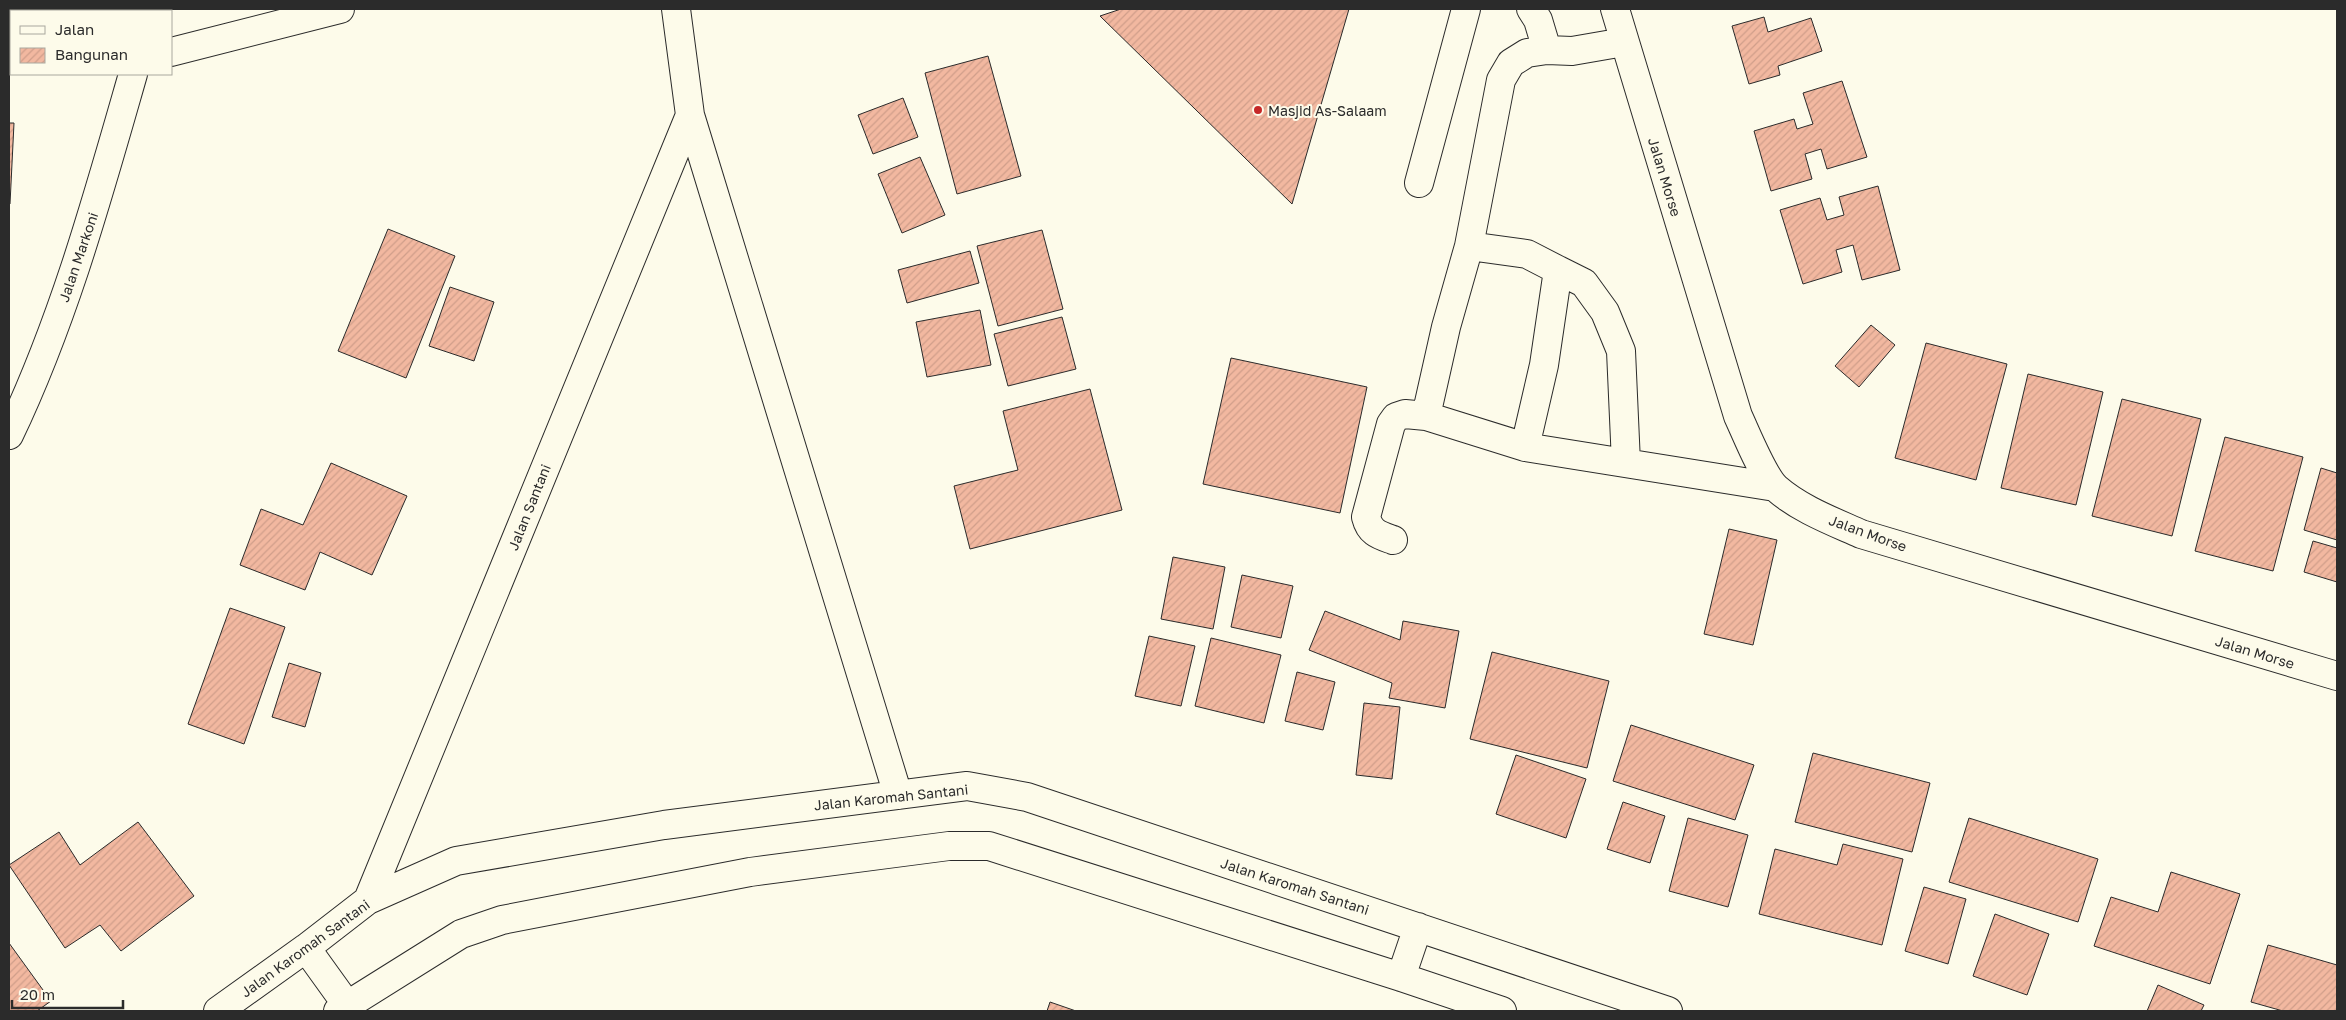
<svg xmlns="http://www.w3.org/2000/svg" width="2346" height="1020" font-family="'Golos Text',sans-serif">
  <style>
    .building { fill: url(#building-hatch); stroke: #2b2b2b }
    .lines { fill: none; stroke-linecap: round; stroke-linejoin: round }
    .street-casing { stroke: #2b2b2b; stroke-width: 30 }
    .street { stroke: #fdfbea; stroke-width: 28 }
    .poi-dot { fill: #c62828; stroke: #fdfbea; stroke-width: 2 }
    .labels { text-anchor: middle; dominant-baseline: central; stroke-width: 4; stroke-linejoin: round; paint-order: stroke }
    .poi-label { font-size: 14px; fill: #2b2b2b; stroke: #fdfbea; text-anchor: start }
    .street-label { font-size: 14px; fill: #2b2b2b; stroke: #fdfbea }
  </style>
  <defs>
    <pattern id="building-hatch" width="6" height="6" patternUnits="userSpaceOnUse" patternTransform="scale(1.25)"><rect width="6" height="6" fill="#f2b8a0"/><path d="M-1 1l2-2M0 6l6-6M5 7l2-2" fill="none" stroke="#d09e8a"/></pattern>
  </defs>
  <rect width="100%" height="100%" fill="#fdfbea"/>
  <path class="building" d="M9 9H20V11H11V40H9Z
    M1121 9H1349L1292 204 1100 16Z
    M1764 17 1768 32 1811 18 1822 51 1778 66 1780 75 1749 84 1732 26Z
    M988 56 1021 176 957 194 925 73Z
    M1842 81 1867 157 1827 169 1821 149 1805 154 1812 179 1771 191 1754 131 1794 119 1797 129 1813 124 1803 93Z
    M903 98 918 137 873 154 858 115Z
    M9 123H14L10 204H9Z
    M920 157 945 215 902 233 878 174Z
    M1878 186 1900 270 1862 280 1853 245 1836 250 1842 272 1803 284 1780 210 1820 198 1827 220 1844 215 1839 197Z
    M388 229 455 256 406 378 338 351Z
    M1042 230 1063 309 998 326 977 246Z
    M970 251 979 283 907 303 898 270Z
    M450 287 494 302 474 361 429 346Z
    M980 310 991 365 927 377 916 322Z
    M1062 317 1076 369 1008 386 994 334Z
    M1871 325 1895 345 1859 387 1835 366Z
    M1926 343 2007 364 1976 480 1895 458Z
    M1231 358 1367 387 1340 513 1203 484Z
    M2028 374 2103 392 2076 505 2001 488Z
    M1090 389 1122 510 970 549 954 486 1018 470 1003 411Z
    M2122 399 2201 419 2172 536 2092 516Z
    M2225 437 2303 457 2273 571 2195 551Z
    M331 463 407 496 372 575 320 552 305 590 240 565 261 509 303 525Z
    M2321 468 2337 473V540L2304 530Z
    M1729 529 1777 540 1753 645 1704 634Z
    M2313 541 2337 548V582L2304 572Z
    M1173 557 1225 567 1213 629 1161 619Z
    M1242 575 1293 586 1281 638 1231 627Z
    M230 608 285 627 244 744 188 724Z
    M1325 611 1400 640 1403 621 1459 631 1445 708 1389 698 1392 683 1309 650Z
    M1149 636 1195 646 1181 706 1135 696Z
    M1211 638 1281 655 1264 723 1195 706Z
    M1492 652 1609 681 1587 768 1470 739Z
    M289 663 321 673 305 727 272 717Z
    M1297 672 1335 682 1323 730 1285 721Z
    M1364 703 1400 707 1392 779 1356 775Z
    M1631 725 1754 765 1735 820 1613 781Z
    M1813 753 1930 783 1912 852 1795 822Z
    M1516 755 1586 779 1566 838 1496 814Z
    M1623 802 1665 816 1650 863 1607 849Z
    M1688 818 1748 835 1728 907 1669 891Z
    M1969 818 2098 859 2078 922 1949 882Z
    M138 822 194 896 121 951 100 925 65 948 9 865 59 832 80 865Z
    M1843 844 1903 859 1882 945 1759 914 1775 849 1837 865Z
    M2171 872 2240 894 2210 984 2094 946 2111 897 2158 912Z
    M1924 887 1966 899 1948 964 1905 951Z
    M1995 914 2049 934 2027 995 1973 976Z
    M9 943 51 1001 37 1011H9Z
    M2268 945 2337 965V1011H2283L2251 1002Z
    M2158 985 2204 1005 2201 1011H2147Z
    M1050 1002 1076 1011H1047Z"/>
  <g class="lines">
    <defs>
      <path id="street" d="M122 9 123 11
        M676 9 690 115 898 795
        M1531 9 1538 20 1547 50
        M1615 9 1738 416C1746 433 1763 476 1776 488 1800 509 1832 521 1861 534L2337 676
        M171 52 340 9
        M1419 183 1466 9
        M1469 246 1527 254 1558 270 1544 365 1525 447
        M1558 270 1584 283 1605 312 1621 351 1626 463
        M1426 416 1446 327 1469 246 1501 80 1511 63 1527 53 1547 50 1572 51 1624 42
        M9 435C64 320 98 196 133 74
        M1393 540C1379 535 1370 533 1366 517L1391 424 1396 417 1405 414 1426 416 1525 447 1775 487
        M368 900 690 115
        M306 948 347 1005
        M1401 977 1418 927
        M218 1011 306 948 368 900 456 861 664 825 967 786 1027 797 1668 1011
        M338 1011 461 934 502 920 750 872 949 846H989L1401 977 1502 1011"/>
    </defs>
    <use href="#street" class="street-casing"/>
    <use href="#street" class="street"/>
  </g>
  <circle class="poi-dot" cx="1258" cy="110" r="5"/>
  <g class="labels">
    <g class="poi-label">
      <text x="1268" y="110">Masjid As-Salaam</text>
    </g>
    <g class="street-label">
      <text transform="translate(1665 177) rotate(73)">Jalan Morse</text>
      <text transform="translate(78 257) rotate(-71)">Jalan Markoni</text>
      <text transform="translate(529 507) rotate(-68)">Jalan Santani</text>
      <text transform="translate(1868 533) rotate(20)">Jalan Morse</text>
      <text transform="translate(2255 652) rotate(17)">Jalan Morse</text>
      <text transform="translate(891 797) rotate(-6)">Jalan Karomah Santani</text>
      <text transform="translate(1295 886) rotate(18)">Jalan Karomah Santani</text>
      <text transform="translate(305 948) rotate(-36)">Jalan Karomah Santani</text>
    </g>
  </g>
  <rect width="2346" height="1020" fill="none" stroke="#2b2b2b" stroke-width="20"/>
  <rect x="10" y="10" width="162" height="65" fill="#fdfbea" stroke="#a9a89e"/>
  <rect x="20" y="26" width="25" height="8" fill="#fdfbea" stroke="#a9a89e"/>
  <text x="55" y="35" font-size="15" fill="#2b2b2b">Jalan</text>
  <rect x="20" y="48" width="25" height="15" fill="url(#building-hatch)" stroke="#a9a89e"/>
  <text x="55" y="60" font-size="15" fill="#2b2b2b">Bangunan</text>
  <path d="M12 1000v8h111v-8" fill="none" stroke="#2b2b2b" stroke-width="2.5"/>
  <text x="20" y="1000" font-size="15" fill="#2b2b2b" stroke="#fdfbea" stroke-width="4" paint-order="stroke">20 m</text>
</svg>
